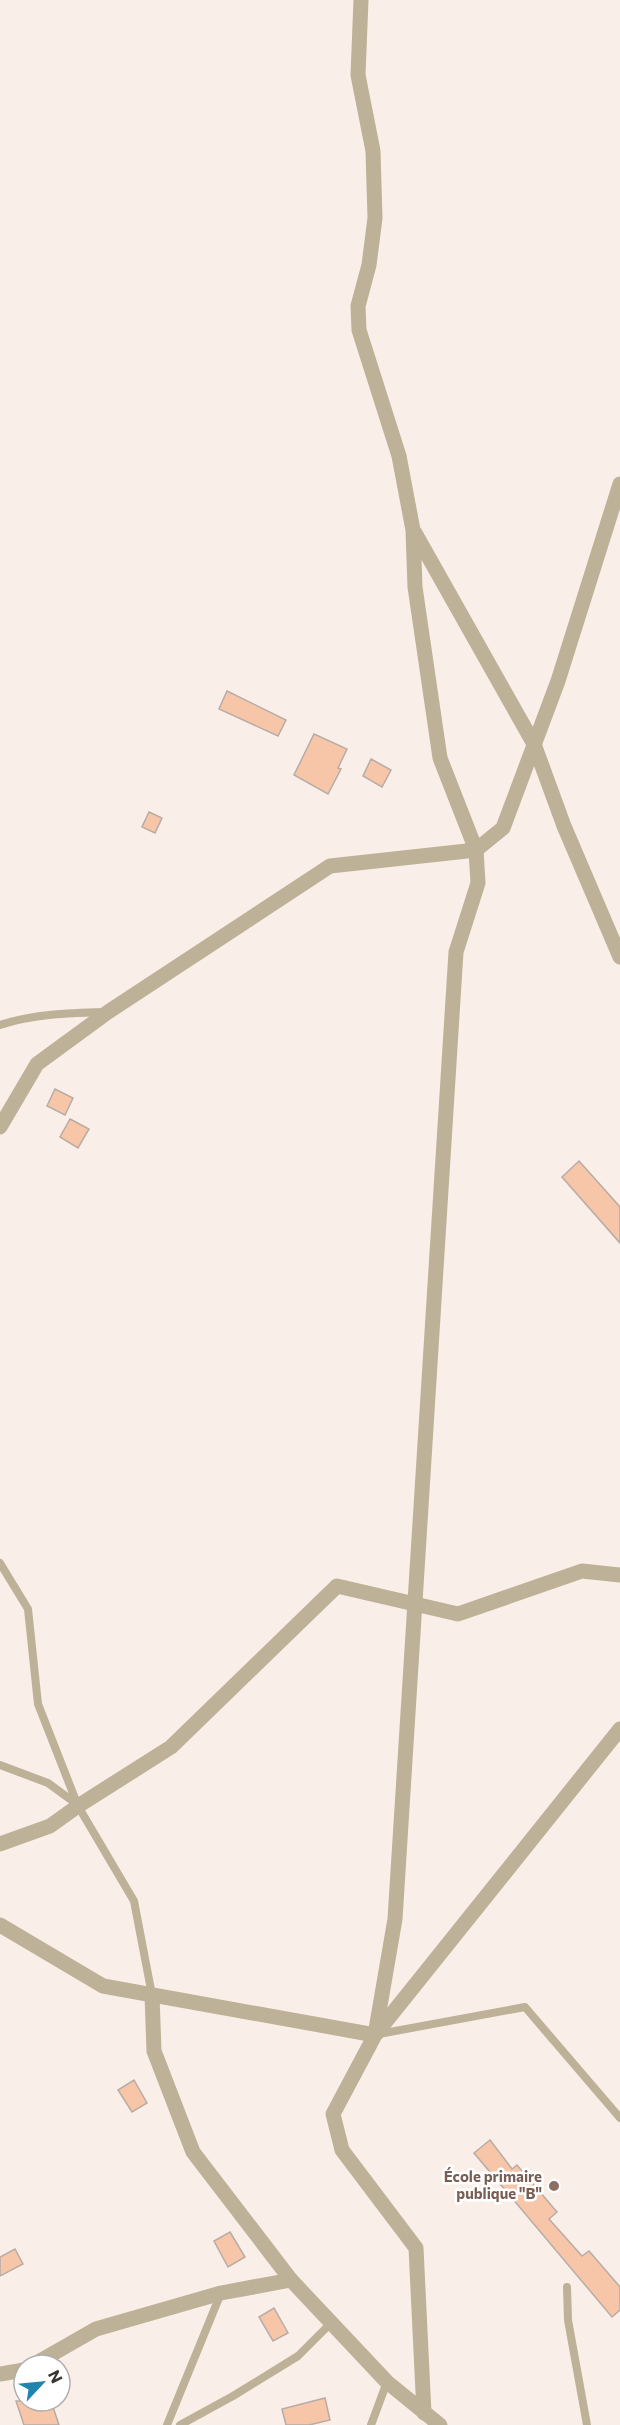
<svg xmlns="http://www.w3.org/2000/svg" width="620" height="2425" font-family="Commissioner,sans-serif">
<rect width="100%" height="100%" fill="#faeee8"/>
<!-- building -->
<g fill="#f7c6a9" stroke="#b7aca6" stroke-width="1.5">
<path d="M227 691 286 720 278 736 219 709Z"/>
<path d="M314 734 347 749 338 768 341 769 328 794 294 775Z"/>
<path d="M371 759 391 770 382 787 363 776Z"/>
<path d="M149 812 162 818 155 833 142 827Z"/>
<path d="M55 1089 73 1098 65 1115 47 1106Z"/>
<path d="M70 1119 89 1129 78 1148 60 1137Z"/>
<path d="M579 1161 620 1207V1243L562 1177Z"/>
<path d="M134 2080 147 2103 132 2112 118 2090Z"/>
<path d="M490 2140 512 2169 517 2165 557 2212 549 2219 582 2256 589 2251 620 2287V2310L612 2317 474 2153Z"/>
<path d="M230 2232 245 2257 228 2267 214 2241Z"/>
<path d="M15 2249 23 2264 0 2276V2257Z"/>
<path d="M274 2308 288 2333 273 2341 259 2317Z"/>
<path d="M325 2398 330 2420 309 2425H286L282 2409Z"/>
<path d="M16 2401H51L59 2425H24Z"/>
</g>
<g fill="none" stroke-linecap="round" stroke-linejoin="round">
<!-- lane -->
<g stroke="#bdb197" stroke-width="8">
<path d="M0 1025C33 1014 70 1013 105 1012"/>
<path d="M0 1563 28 1609 38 1704 78 1806 134 1901 152 1995"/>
<path d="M0 1765 48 1783 78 1805"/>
<path d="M379 2034 525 2007 620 2118"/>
<path d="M567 2287 568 2320 587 2425"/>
<path d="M167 2425 221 2293"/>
<path d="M180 2425 233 2396 298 2356 330 2324"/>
<path d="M371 2425 387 2382"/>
</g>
<!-- street -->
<g stroke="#bdb197" stroke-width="15">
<path d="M361 0 358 75 373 151 375 218 369 265 358 306 359 330 399 456 413 530 415 587 440 758 476 850 478 883 456 952 395 1919 375 2035 333 2114 342 2150 416 2248 424 2413"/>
<path d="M415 533 534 744 564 826 620 957"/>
<path d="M0 1127 37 1064 108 1012 330 866 476 850 503 828 558 681 620 484"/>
<path d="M0 1844 50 1826 78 1806 171 1747 337 1586 458 1614 582 1571 620 1575"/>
<path d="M0 1925 103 1986 375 2035 620 1729"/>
<path d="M152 1995 154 2051 193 2152 291 2280 387 2382 440 2425"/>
<path d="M33 2365 96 2329 221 2293 291 2280"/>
<path d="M0 2374 24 2370"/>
</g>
</g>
<!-- markers -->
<circle fill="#8d6e63" stroke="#fff" stroke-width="2" cx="554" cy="2186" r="6"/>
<g text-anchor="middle" stroke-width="5" stroke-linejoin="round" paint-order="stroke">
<!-- education labels -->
<g font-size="15" font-weight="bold" fill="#785e54" stroke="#fff" text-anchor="end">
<text x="542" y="2182">École primaire<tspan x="542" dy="17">publique "B"</tspan></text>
</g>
</g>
<!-- north arrow -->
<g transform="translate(42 2383) rotate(64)"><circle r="28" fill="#ffffff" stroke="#b0aead" stroke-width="1.5"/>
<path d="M0-4.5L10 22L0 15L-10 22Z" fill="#1f84ae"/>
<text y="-9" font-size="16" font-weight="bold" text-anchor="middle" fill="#3a3533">N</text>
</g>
</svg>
